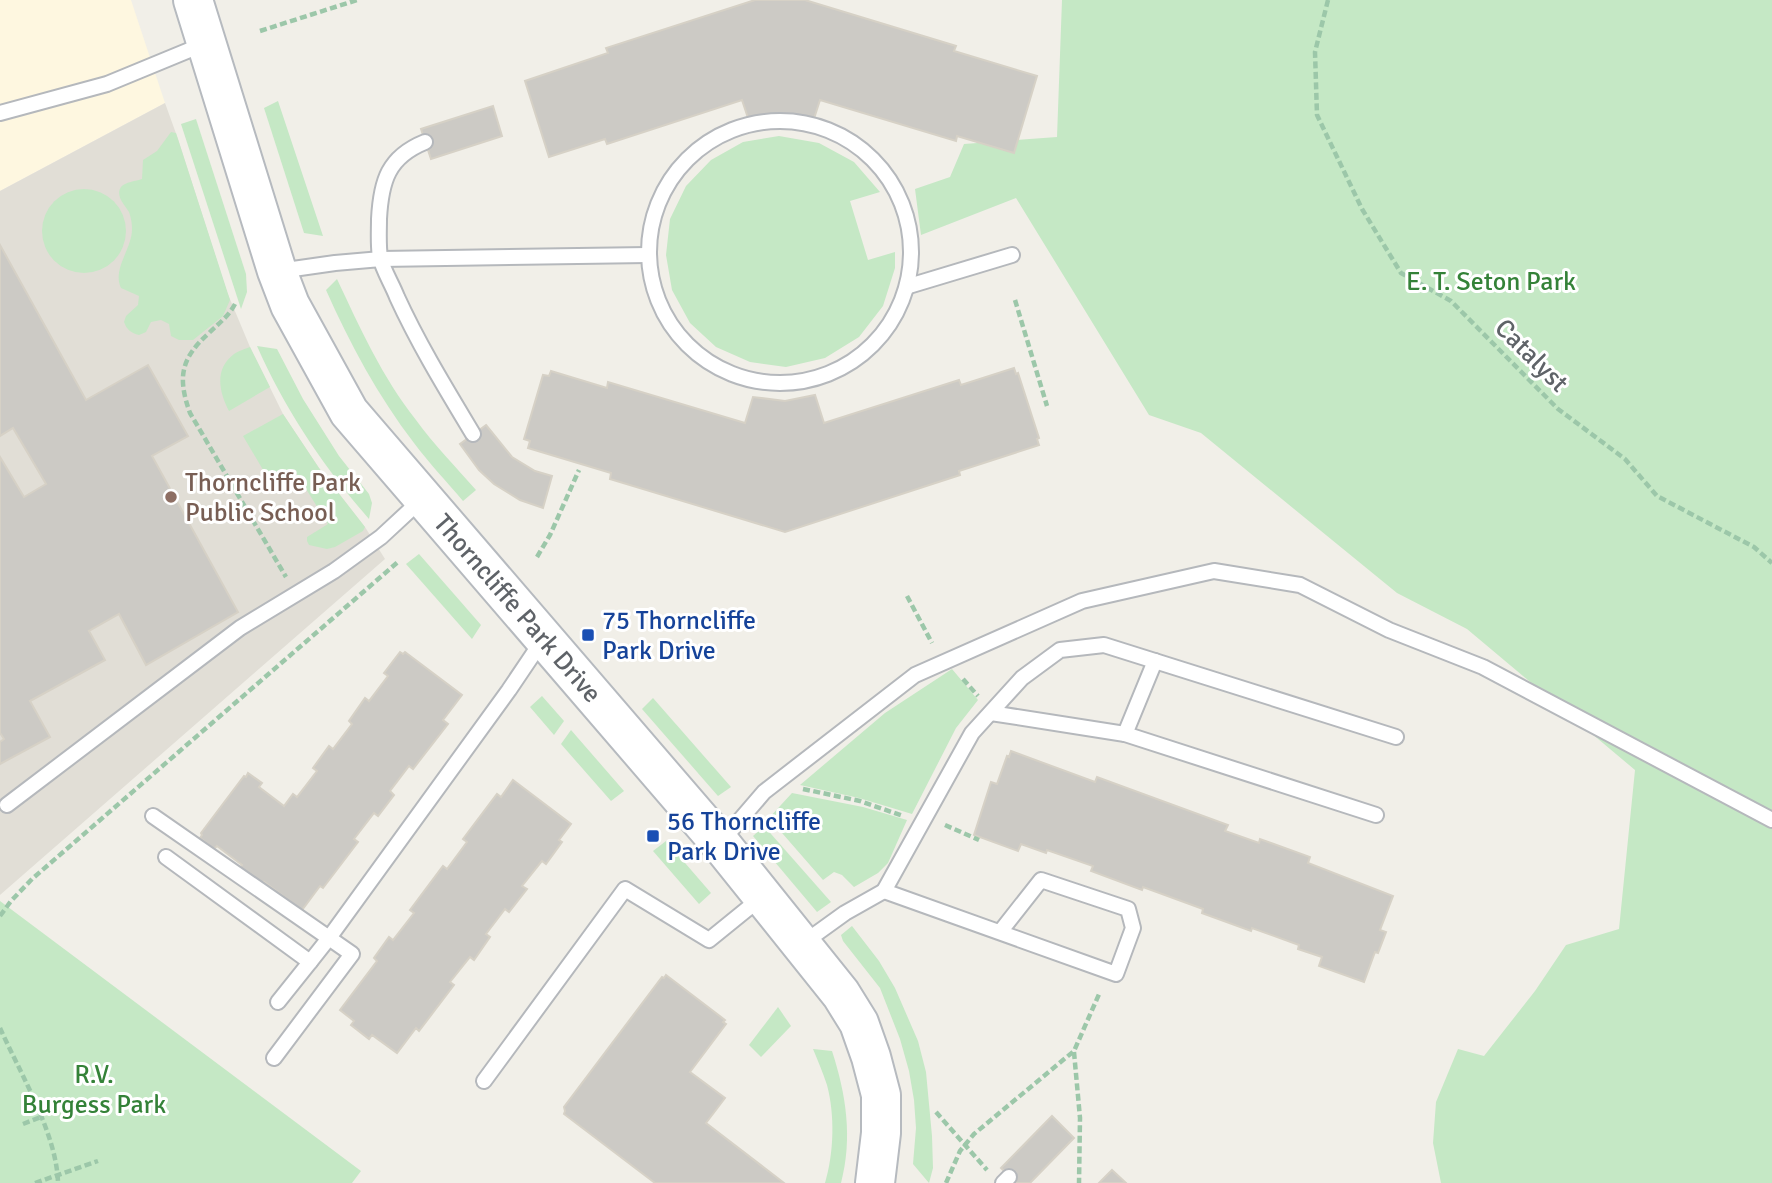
<svg xmlns="http://www.w3.org/2000/svg" width="1772" height="1183" font-family="Signika,sans-serif">
<rect width="100%" height="100%" fill="#f1efe8"/>
<!-- commercial -->
<path fill="#fef7e0" d="M0 0H131L165 103 0 191Z"/>
<!-- education -->
<path fill="#e1ded6" d="M165 103 178 139 227 292 250 347 283 414 319 468 365 527 385 559 0 895V191Z"/>
<!-- green -->
<g fill="#c5e8c5">
<path d="M1062 0H1772V1183H1441L1433 1143 1436 1102 1458 1049 1484 1056 1535 991 1566 945 1619 929 1635 770 1467 629 1397 593 1201 433 1149 415 1016 198 921 235 915 189 950 177 964 144 1057 137Z"/>
<path d="M278 101 323 236 304 233 264 108Z"/>
<path d="M196 119 246 274 247 292 241 309 181 124Z"/>
<path d="M171 132 176 133 230 300 223 316 193 340H179L171 336 169 324 161 320 151 322 146 332 139 335C131 333 127 330 124 322L126 316 138 305 139 296 121 288C112 269 132 249 132 229 132 223 131 218 129 212 125 205 115 196 121 187 125 182 136 181 142 179L143 160 157 151Z"/>
<path d="M779 136 819 143 854 162 880 192 850 201 868 260 895 252V268L883 306 859 337 825 358 786 367 750 362 716 347 690 323 672 290 666 255 670 219 686 186 711 160 743 142Z"/>
<circle cx="84" cy="231" r="42"/>
<path d="M337 279C360 328 382 377 416 420 434 445 456 467 476 490L463 501C447 482 429 463 414 443 378 396 350 344 326 290Z"/>
<path d="M257 346 277 349 303 399 339 456 369 494 372 503 369 519C324 467 285 410 257 346Z"/>
<path d="M250 347 270 387 229 411C219 392 214 369 234 354 238 351 245 349 250 347Z"/>
<path d="M283 414 319 468 365 527 363 531 335 547 327 549 309 545 307 541V537L328 524 294 470 273 482 269 480 243 436Z"/>
<path d="M419 554 481 625 472 639 406 564Z"/>
<path d="M952 669 978 700 956 728 912 814 859 798 800 785 885 713Z"/>
<path d="M542 696 564 721 554 735 530 707Z"/>
<path d="M653 698 731 787 718 796 642 709Z"/>
<path d="M571 730 624 791 611 801 561 744Z"/>
<path d="M792 793 863 807 907 820 888 863 878 873 854 887 842 875 834 872 823 880 769 818Z"/>
<path d="M764 826 831 902 817 912 753 836Z"/>
<path d="M666 841 711 893 699 904 653 851Z"/>
<path d="M0 901 361 1171 352 1183H0Z"/>
<path d="M852 926 879 961 895 988 918 1041 926 1072 932 1136 933 1168 929 1183 913 1164 916 1128 914 1100 909 1071 900 1039 880 988 843 941 841 935Z"/>
<path d="M778 1007 791 1026 761 1057 749 1045Z"/>
<path d="M813 1049 832 1051C846 1094 853 1138 841 1183H825C834 1153 835 1115 827 1085 823 1073 818 1061 813 1049Z"/>
</g>
<!-- building -->
<g fill="#cccac5" stroke="#d6d1c6" stroke-width="2">
<path d="M755 0H805L956 46 954 51 1037 76 1014 153 957 136 956 141 820 100 811 128 782 125 751 127 742 100 607 144 605 139 549 157 525 81 608 53 606 48Z"/>
<path d="M493 106 502 136 431 159 421 129Z"/>
<path d="M0 245 86 400 148 365 188 436 152 456 238 612 146 665 119 614 89 631 105 660 30 701 50 737 0 764V742L4 739 0 733V457L24 497 46 484 13 428 0 436Z"/>
<path d="M1014 368 1016 374 1018 373 1039 438 1037 439 1039 445 959 471 960 475 785 532 610 479 611 473 528 448 530 441 524 439 543 375 549 376 551 371 607 388 608 382 745 423 753 397 785 401 815 395 824 423 959 380 961 385Z"/>
<path d="M486 425 512 457 535 471 552 476 543 508 520 500 494 484 479 470 460 444Z"/>
<path d="M400 652 403 654 405 652 462 695 443 720 448 724 413 769 409 766 390 791 394 795 378 816 374 813 354 839 358 842 323 888 320 886 302 910 264 882 261 886 239 869 242 865 217 846 214 849 200 838 202 835 201 833 244 776 246 777 248 773 262 783 259 787 284 806 293 794 297 797 317 771 313 768 329 746 333 749 352 724 349 721 365 698 369 701 388 676 384 673Z"/>
<path d="M1011 751 1095 782 1097 777 1228 825 1225 831 1259 843 1260 839 1310 857 1308 863 1393 896 1380 930 1386 932 1378 953 1375 952 1364 982 1319 966 1322 957 1298 949 1299 945 1252 928 1251 931 1202 913 1203 909 1143 887 1142 890 1091 871 1093 866 1047 850 1046 853 1021 844 1018 851 974 835 991 782 997 784 1007 756 1009 757Z"/>
<path d="M513 780 571 824 559 840 562 842 546 864 542 861 522 886 527 889 509 912 505 909 486 934 490 937 474 960 470 957 450 982 454 985 419 1031 416 1028 397 1053 372 1035 369 1039 351 1025 354 1021 340 1010 377 961 374 958 389 937 393 940 414 913 410 910 443 866 447 869 467 842 463 839 497 794 501 797Z"/>
<path d="M666 975 725 1020 723 1022 726 1024 690 1072 725 1098 706 1123 784 1183H655L564 1114 565 1111 564 1107 662 977 664 978Z"/>
<path d="M1052 1116 1074 1138 1030 1183H1016L1001 1168Z"/>
<path d="M1112 1170 1126 1183H1099Z"/>
</g>
<g fill="none" stroke-linecap="round" stroke-linejoin="round">
<defs>
<g id="lane">
<path d="M0 113 107 84 204 44"/>
<circle cx="780" cy="252" r="131"/>
<path d="M425 142C388 157 381 181 379 219 379 231 378 245 380 257 383 270 392 284 397 297 419 345 446 389 473 434"/>
<path d="M279 271 335 263 381 259 648 255"/>
<path d="M909 286 1012 255"/>
<path d="M991 713 1125 734 1376 815"/>
<path d="M1125 734 1155 661"/>
<path d="M7 805 240 628 334 571 381 537 422 499"/>
<path d="M153 816 329 938 509 690 542 641"/>
<path d="M721 842 764 792 915 675 1082 601 1214 571 1300 585 1389 630 1483 667 1772 820"/>
<path d="M166 857 310 962 329 938 352 954 274 1058"/>
<path d="M884 891 1116 974 1133 928 1128 909 1041 880 1000 932"/>
<path d="M802 944 845 913 884 891 972 733 1022 678 1060 650 1104 645 1396 737"/>
<path d="M278 1002 310 962"/>
<path d="M484 1081 625 889 709 940 762 897"/>
<path d="M1003 1183 1009 1177"/>
</g>
<path id="secondary" d="M193 0 277 271 290 305 349 412 720 843 841 994 859 1023 871 1057 881 1095V1133L875 1183"/>
</defs>
<!-- lane casing -->
<use href="#lane" stroke="#b5b8bc" stroke-width="18"/>
<!-- secondary casing -->
<use href="#secondary" stroke="#b6babf" stroke-width="42"/>
<!-- path -->
<g stroke="#9cc7a9" stroke-width="4.5" stroke-dasharray="7 3.5" stroke-linecap="butt">
<path d="M1328 0 1315 52 1317 115 1362 209 1401 273 1451 301 1558 409 1625 459 1657 496 1754 547 1772 563"/>
<path d="M260 31 357 0"/>
<path d="M1015 300 1047 406"/>
<path d="M235 304C228 317 220 322 209 333 181 358 177 377 190 413L286 577"/>
<path d="M537 557 550 535 579 470"/>
<path d="M907 596 932 643"/>
<path d="M963 679 978 696"/>
<path d="M803 789 860 801 903 816"/>
<path d="M945 825 979 840"/>
<path d="M0 916 11 901 32 879 399 561"/>
<path d="M0 1028C20 1073 57 1134 58 1183"/>
<path d="M1074 1052 1080 1118 1079 1183"/>
<path d="M936 1112 987 1170"/>
<path d="M23 1124 41 1117"/>
<path d="M35 1183 98 1161"/>
<path d="M946 1183 960 1151 974 1134 1074 1051 1100 992"/>
</g>
<!-- lane -->
<use href="#lane" stroke="#fff" stroke-width="14"/>
<!-- secondary -->
<use href="#secondary" stroke="#fff" stroke-width="38"/>
</g>
<!-- markers -->
<circle fill="#8d6e63" stroke="#fff" stroke-width="2.5" cx="171" cy="497" r="7"/>
<g fill="#1a4fb4" stroke="#fff" stroke-width="2.5">
<rect x="581" y="628" width="14" height="14" rx="3.5"/>
<rect x="646" y="829" width="14" height="14" rx="3.5"/>
</g>
<g text-anchor="middle" stroke-width="6" stroke-linejoin="round" paint-order="stroke">
<!-- park labels -->
<g font-size="26" fill="#348238" stroke="#fff">
<text x="1491" y="290">E. T. Seton Park</text>
<text x="94" y="1083">R.V.<tspan x="94" dy="30">Burgess Park</tspan></text>
</g>
<!-- street labels -->
<g font-size="26" fill="#5f6368" stroke="#fff">
<text transform="translate(1532 355) rotate(45)" y="9">Catalyst</text>
<text transform="translate(518 608) rotate(49)" y="9">Thorncliffe Park Drive</text>
</g>
<!-- education labels -->
<g font-size="26" fill="#785e54" stroke="#fff" text-anchor="start">
<text x="185" y="491">Thorncliffe Park<tspan x="185" dy="30">Public School</tspan></text>
</g>
<!-- transit labels -->
<g font-size="26" fill="#164399" stroke="#fff" text-anchor="start">
<text x="602" y="629">75 Thorncliffe<tspan x="602" dy="30">Park Drive</tspan></text>
<text x="667" y="830">56 Thorncliffe<tspan x="667" dy="30">Park Drive</tspan></text>
</g>
</g>
</svg>
